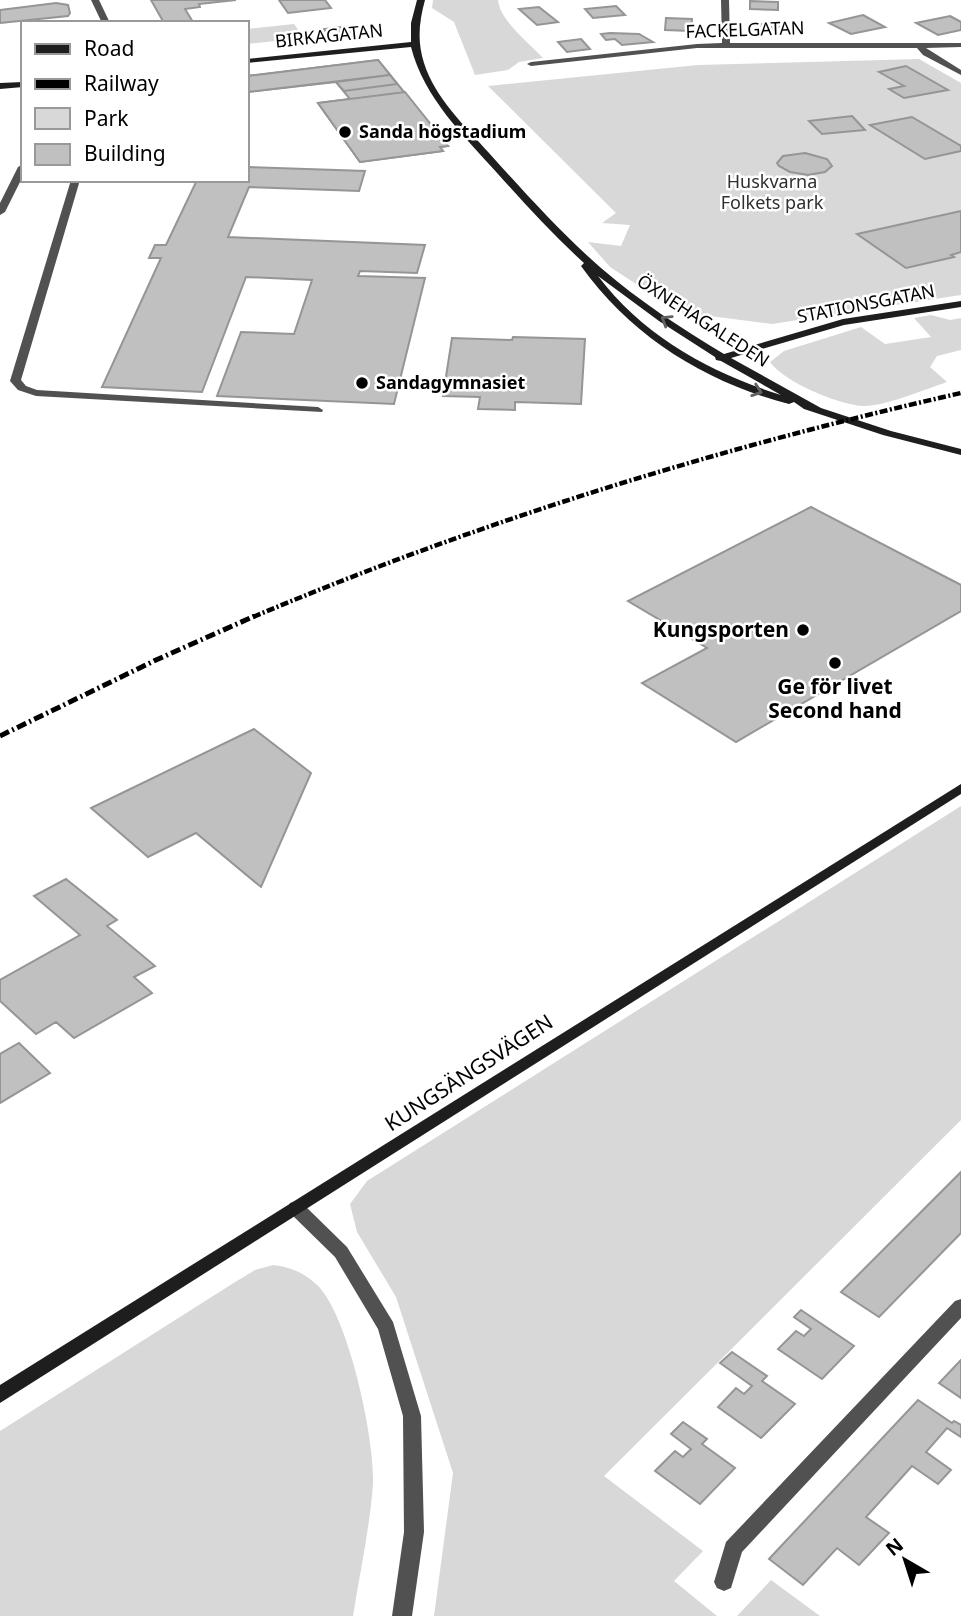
<svg xmlns="http://www.w3.org/2000/svg" width="961" height="1616" font-family="'Noto Sans',sans-serif">
<rect width="100%" height="100%" fill="#fff"/>
<!-- green -->
<g fill="#d8d8d8">
<path d="M433 0H498C500 21 529 43 543 58L519 62 508 70 475 75 454 22 432 8Z"/>
<path d="M294 24 304 38 247 44V29Z"/>
<path d="M919 59 961 83V295L772 324 679 312 610 267 588 242 621 246 630 225 602 223 616 213 488 86 698 65Z"/>
<path d="M931 315 950 320 961 318V350L937 356 930 367 947 382C926 389 884 407 862 406 837 404 784 382 770 362L784 351 861 327 885 344 931 337 914 318Z"/>
<path d="M961 806V1120L604 1476 703 1551 674 1581 717 1616H434L453 1473 396 1297 357 1232 350 1204 367 1181Z"/>
<path d="M273 1265C290 1267 303 1272 316 1284 348 1312 375 1440 373 1483 370 1527 360 1572 353 1616H0V1431L232 1284 255 1270Z"/>
<path d="M771 1580 820 1616H737Z"/>
</g>
<!-- building -->
<g fill="#c0c0c0" stroke="#959595" stroke-width="2">
<path d="M151 0H236L199 4 200 7 185 9 193 22 188 23H164Z"/>
<path d="M279 0H325L331 8 288 13Z"/>
<path d="M750 1 778 2V10L750 9Z"/>
<path d="M56 3 68 5 70 13 68 16 0 23V10Z"/>
<path d="M616 6 625 15 593 18 585 9Z"/>
<path d="M539 7 558 22 537 25 519 9Z"/>
<path d="M863 15 885 27 851 34 829 23Z"/>
<path d="M950 16 961 22V30L938 35 916 23Z"/>
<path d="M666 18 692 19 691 31 665 30Z"/>
<path d="M751 24H781V27H772L773 31H752Z"/>
<path d="M349 26 354 33 328 36 324 29Z"/>
<path d="M610 33 639 34 653 42 622 45 615 39 606 40 601 34Z"/>
<path d="M581 39 590 49 567 52 558 42Z"/>
<path d="M378 60 448 146 440 147 443 151 360 162 318 103 350 99 336 82 247 92V76Z"/>
<path d="M378 60 390 75 247 92V76Z"/>
<path d="M906 66 948 90 904 98 889 89 904 86 879 72Z"/>
<path d="M390 75 397 84 344 91 336 82Z"/>
<path d="M405 92 448 146 440 147 443 151 360 162 318 103Z"/>
<path d="M852 116 865 130 822 134 809 121Z"/>
<path d="M912 117 961 146V151L925 159 870 125Z"/>
<path d="M805 153 827 159 832 166 825 172 808 175 790 172 779 166 777 163 783 156Z"/>
<path d="M247 167 365 171 359 191 249 187 228 237 425 245 417 273 360 271 358 276 425 278 394 404 217 396 241 332 294 334 312 280 246 277 202 392 102 387 161 258H149L155 245H166L197 180H247Z"/>
<path d="M961 211V252L951 255 954 257 906 268 857 234Z"/>
<path d="M513 337 585 339 581 404 515 402V410L478 409 480 397 443 396 452 338 512 340Z"/>
<path d="M811 507 961 585V611L736 742 642 683 707 648 628 601Z"/>
<path d="M254 729 311 773 261 887 196 833 148 857 91 808Z"/>
<path d="M66 879 117 920 107 926 155 966 134 977 152 993 74 1038 56 1022 36 1034 0 1001V980L80 935 34 896Z"/>
<path d="M19 1043 50 1073 0 1103V1054Z"/>
<path d="M961 1172V1233L879 1317 841 1292Z"/>
<path d="M801 1310 854 1346 822 1379 778 1349 796 1331 804 1336 811 1329 794 1317Z"/>
<path d="M732 1352 767 1376 762 1381 795 1404 761 1438 718 1407 736 1388 744 1394 752 1386 720 1363Z"/>
<path d="M961 1360V1398L939 1383Z"/>
<path d="M918 1400 952 1423 954 1421 961 1425V1437L947 1428 926 1452 951 1470 938 1484 912 1466 866 1517 889 1533 859 1565 837 1548 803 1585 769 1559Z"/>
<path d="M683 1422 707 1439 702 1444 735 1468 700 1504 655 1471 675 1451 683 1457 691 1449 671 1434Z"/>
</g>
<g fill="none" stroke-linecap="round" stroke-linejoin="round">
<!-- street -->
<g fill="#515151" fill-rule="evenodd">
<path d="M91 0H99L110 23H102Z"/>
<path d="M721 0H729L730 43H961V47L926 48 961 70V75L923 55 917 48H697L531 66 527 64 531 62 697 44 722 43Z"/>
<path d="M23 164V176L5 212 0 215V203L18 167Z"/>
<path d="M71 180H80L21 380 26 386 37 390 318 407 323 410 322 412 36 396 18 390 10 381Z"/>
<path d="M296 1201 302 1203 347 1247 393 1322 421 1416 424 1532 412 1616H392L404 1532 403 1416 378 1329 335 1257 290 1213 287 1208 290 1203Z"/>
<path d="M961 1299V1318L742 1552 731 1588 724 1591 717 1588 714 1582 726 1542 955 1301Z"/>
</g>
<!-- secondary -->
<g fill="#1e1e1e" fill-rule="evenodd">
<path d="M417 0H425C419 22 417 41 424 63 435 98 465 126 489 153 525 193 561 233 601 268 639 301 681 328 724 354L843 319 961 301V307L844 325 731 358 821 408 891 431 961 449V455L883 435 804 409 794 402 789 404C705 382 632 337 581 266L584 263C554 236 526 205 498 174 464 136 424 98 411 47L247 63V59L411 42V23ZM598 276 659 321 715 357 716 360 721 361 781 395C711 373 643 336 598 276Z"/>
<path d="M23 82V87L0 89V83Z"/>
<path d="M961 784V794L0 1403V1385Z"/>
</g>
<!-- rail-far1 -->
<path stroke="#000" stroke-width="4.5" stroke-dasharray="8 2.5 2 2.5" stroke-linecap="butt" d="M253 617C483 520 718 448 961 393"/>
<!-- rail -->
<path stroke="#000" stroke-width="5" stroke-dasharray="10 3.5 2 3.5" stroke-linecap="butt" d="M0 736 156 660 257 615"/>
</g>
<!-- one-way arrows -->
<defs><path id="oneway-chevron" d="M-2-3.5L2.5 0L-2 3.5" fill="none" stroke-width="1.6" stroke-linecap="round" stroke-linejoin="round" transform="scale(1.75)"/></defs>
<g stroke="#626262">
<use href="#oneway-chevron" transform="translate(666 320) rotate(-148)"/>
<use href="#oneway-chevron" transform="translate(757 391) rotate(19)"/>
</g>
<!-- markers -->
<g fill="#000" stroke="#fff" stroke-width="2.5">
<circle cx="345" cy="132" r="7"/>
<circle cx="362" cy="383" r="7"/>
<circle cx="803" cy="630" r="7"/>
<circle cx="835" cy="663" r="7"/>
</g>
<g text-anchor="middle" stroke-width="5" stroke-linejoin="round" paint-order="stroke">
<!-- far-street labels -->
<g font-size="18" fill="#000" stroke="#fff">
<text transform="translate(745 30) rotate(-2)" y="6">FACKELGATAN</text>
<text transform="translate(329 36) rotate(-6)" y="6">BIRKAGATAN</text>
<text transform="translate(866 304) rotate(-11)" y="6">STATIONSGATAN</text>
<text transform="translate(703 321) rotate(33)" y="6">ÖXNEHAGALEDEN</text>
</g>
<!-- far-poi labels -->
<g font-size="18" font-weight="bold" fill="#000" stroke="#fff" text-anchor="start">
<text x="359" y="138">Sanda högstadium</text>
<text x="376" y="389">Sandagymnasiet</text>
</g>
<!-- far-park labels -->
<g font-size="18" fill="#2f2f2f" stroke="#fff">
<text x="772" y="188">Huskvarna<tspan x="772" dy="21">Folkets park</tspan></text>
</g>
<!-- poi labels -->
<g font-size="21" font-weight="bold" fill="#000" stroke="#fff" text-anchor="end">
<text x="789" y="637">Kungsporten</text>
<text x="835" y="694" text-anchor="middle">Ge för livet<tspan x="835" dy="24">Second hand</tspan></text>
</g>
<!-- street labels -->
<g font-size="21" fill="#000" stroke="#fff">
<text transform="translate(469 1073) rotate(-33)" y="7">KUNGSÄNGSVÄGEN</text>
</g>
</g>
<!-- legend -->
<rect x="21" y="21" width="228" height="161" fill="#ffffff" stroke="#999999" stroke-width="2"/>
<rect x="35" y="44" width="35" height="10" fill="#1e1e1e" stroke="#999999" stroke-width="2"/>
<text x="84" y="56" font-size="21" fill="#000000">Road</text>
<rect x="35" y="79" width="35" height="10" fill="#000000" stroke="#999999" stroke-width="2"/>
<text x="84" y="91" font-size="21" fill="#000000">Railway</text>
<rect x="35" y="108" width="35" height="21" fill="#d8d8d8" stroke="#999999" stroke-width="2"/>
<text x="84" y="126" font-size="21" fill="#000000">Park</text>
<rect x="35" y="144" width="35" height="21" fill="#c0c0c0" stroke="#999999" stroke-width="2"/>
<text x="84" y="161" font-size="21" fill="#000000">Building</text>
<!-- north arrow -->
<g transform="translate(905 1560) rotate(321)" stroke="#ffffff" stroke-width="5" paint-order="stroke">
<path d="M0-5L12 26L0 18L-12 26Z" fill="#000000"/>
<text y="-10" font-size="19" font-weight="bold" text-anchor="middle" fill="#000000">N</text>
</g>
</svg>
